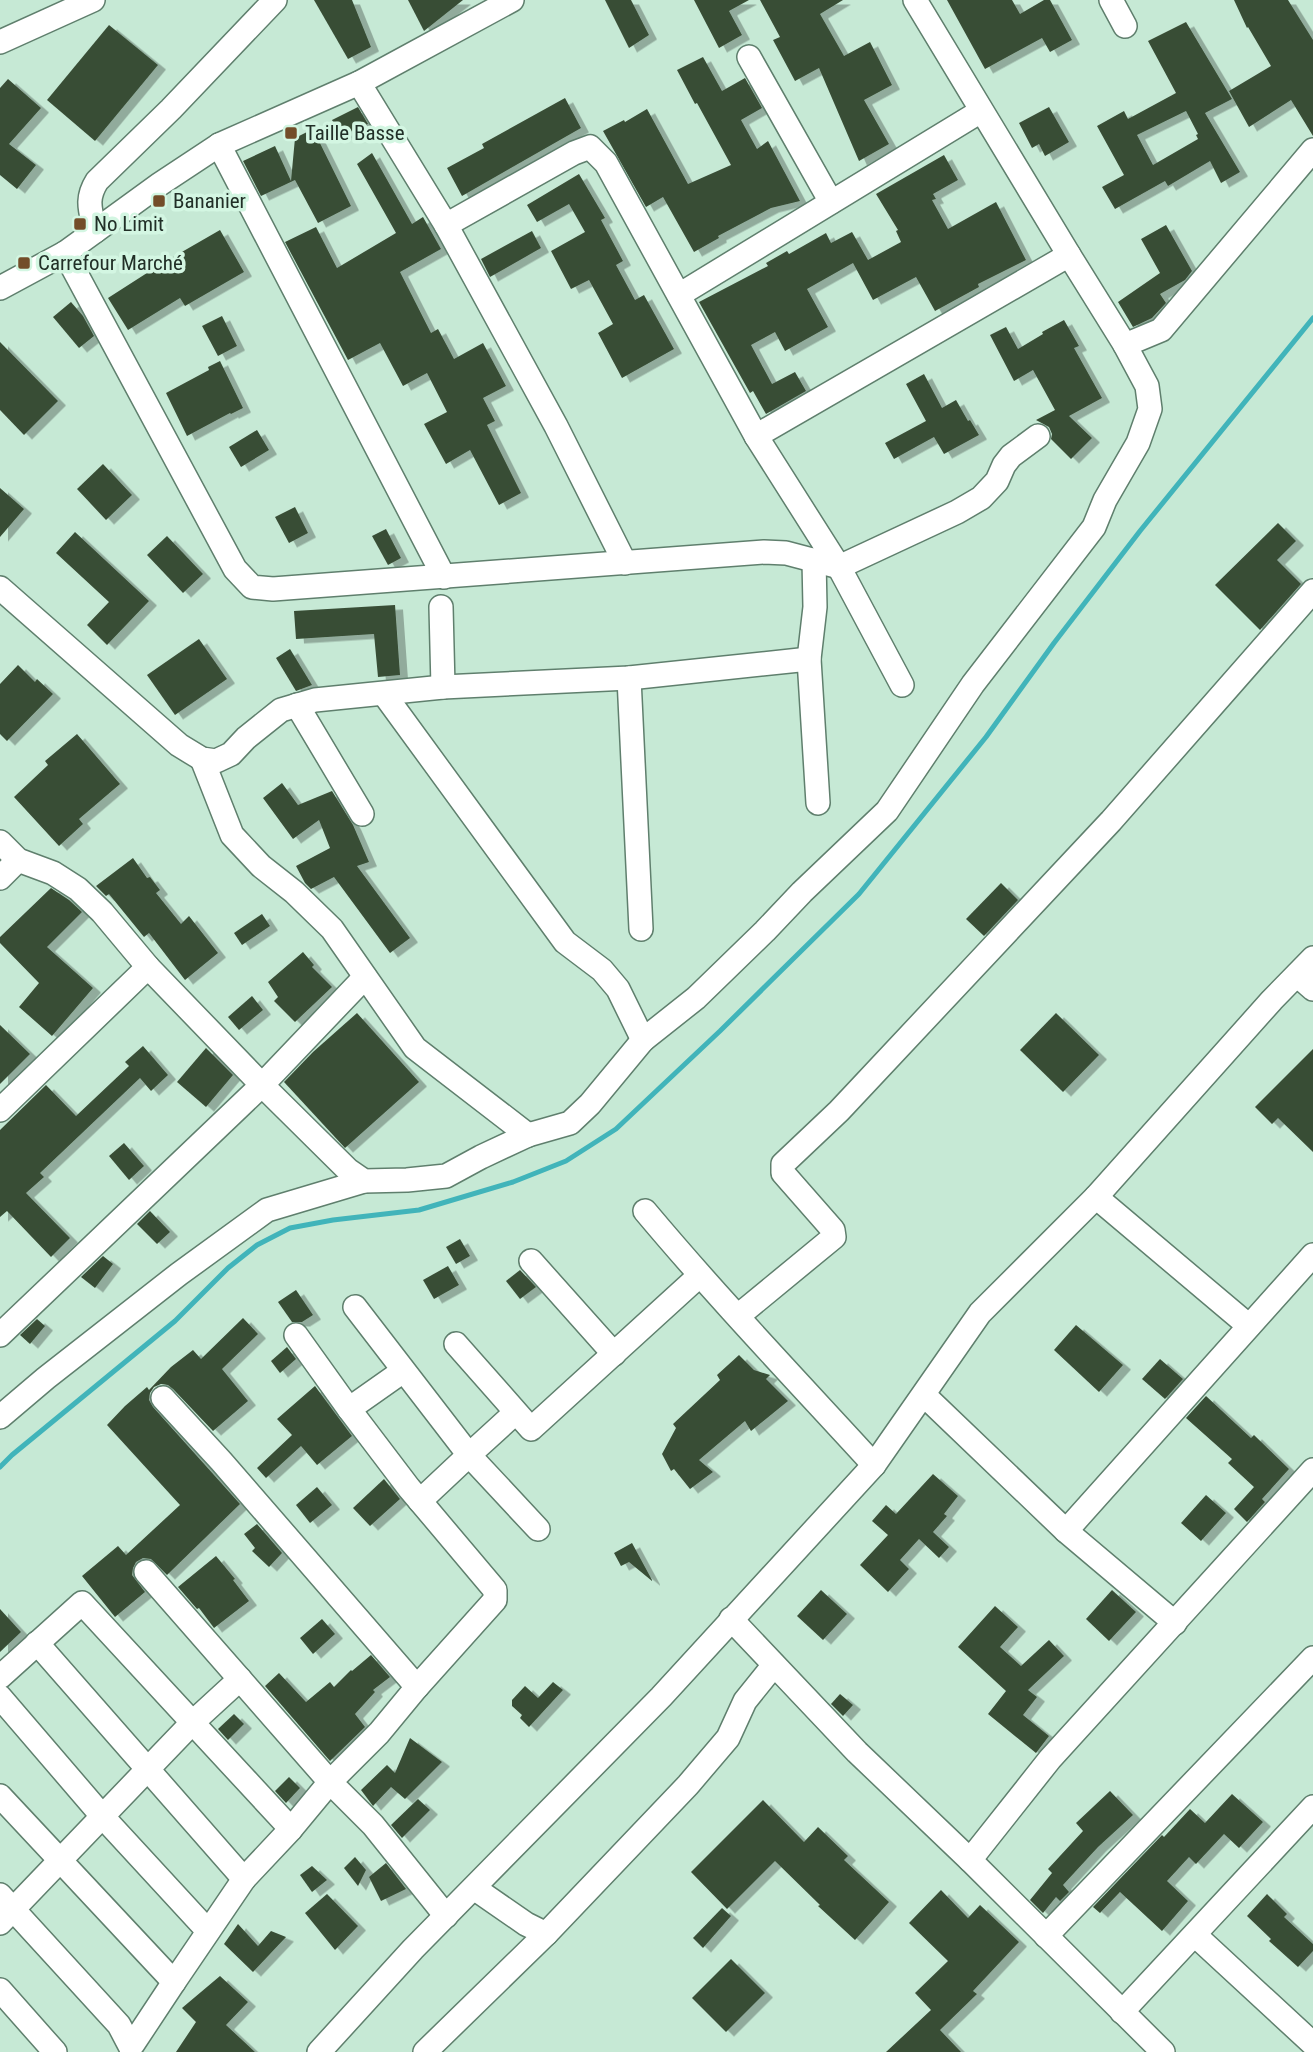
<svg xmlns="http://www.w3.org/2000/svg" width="1313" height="2052" font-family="'Roboto Condensed',sans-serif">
<defs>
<filter id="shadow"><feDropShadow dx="8" dy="4.5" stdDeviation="0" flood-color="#0004"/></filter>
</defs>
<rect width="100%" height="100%" fill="#c6e9d5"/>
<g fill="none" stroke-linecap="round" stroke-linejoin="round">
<!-- stream -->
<path stroke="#41b4ba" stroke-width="5" d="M0 1467 12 1455 175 1321 228 1268 257 1245 290 1228 333 1220 419 1210 513 1182 566 1161 616 1129 720 1031 859 894 986 737 1054 643 1140 531 1313 318"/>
</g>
<!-- building -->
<g fill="#394d36" fill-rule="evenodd" filter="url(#shadow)">
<path d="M314 0H352L371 47 348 59Z"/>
<path d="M408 0H463L424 31Z"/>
<path d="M605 0H631L649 35 629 48Z"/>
<path d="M694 0H749L729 11 742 35 719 48Z"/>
<path d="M760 0H843L820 14 844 56 870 42 892 85 864 100 889 144 859 161 819 68 795 81 773 40 780 37Z"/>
<path d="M947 0H1012L1020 14 1044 0H1050L1072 40 1050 52 1042 38 985 69Z"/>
<path d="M1234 0H1288L1313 40V136L1291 100 1249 127 1229 91 1271 66 1248 27 1247 28Z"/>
<path d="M1186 22 1232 99 1205 113 1240 172 1221 183 1210 161 1168 186 1165 181 1115 209 1102 187 1124 175 1097 126 1124 111 1128 119 1176 93 1148 41ZM1186 111 1198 134 1196 135 1198 139 1153 165 1137 135Z"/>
<path d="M109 25 158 65 95 141 47 100Z"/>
<path d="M703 57 722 91 745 78 762 108 741 120 757 149 768 141 800 201 771 208 718 236 719 238 694 252 663 197 646 207 603 131 624 120 625 122 647 109 688 184 731 165 697 103 695 104 677 70Z"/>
<path d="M8 79 41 108 9 144 36 165 17 189 0 175V88Z"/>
<path d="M565 98 581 128 462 196 447 168 484 148 482 144Z"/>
<path d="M358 107 368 124 341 136 332 120Z"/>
<path d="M1049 107 1069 142 1045 156 1039 144 1032 148 1019 123Z"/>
<path d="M313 129 351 206 318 223 295 180 261 196 243 161 275 146 291 181 295 138Z"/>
<path d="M372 153 412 224 423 217 441 249 400 272 431 333 438 329 454 359 483 343 506 386 483 398 495 421 487 425 521 493 499 505 470 450 446 464 424 424 447 412 427 373 403 386 380 343 348 360 285 242 316 227 337 268 396 233 357 164Z"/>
<path d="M944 155 958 180 933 194 936 199 932 200 948 229 996 202 1026 260 978 284 979 287 935 311 916 277 873 300 853 263 807 289 828 327 785 351 775 332 751 345 772 384 795 372 806 391 766 414 753 391 750 393 699 302 768 266 766 263 787 251 789 254 826 233 831 243 852 232 868 260 901 242 896 231 898 230 876 194Z"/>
<path d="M579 174 605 218 601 220 623 261 616 265 635 300 644 295 674 349 622 378 598 333 613 324 589 280 571 289 551 251 585 232 569 204 537 222 527 205Z"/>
<path d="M1166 225 1192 271 1185 280 1160 294 1166 303 1152 318 1133 327 1118 302 1160 273 1141 239Z"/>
<path d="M220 230 244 272 185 306 180 298 128 330 108 298 161 264Z"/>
<path d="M532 231 541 248 490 277 481 259Z"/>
<path d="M71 302 83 316 94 336 79 348 53 317Z"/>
<path d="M222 316 237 346 218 356 202 326Z"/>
<path d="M1064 320 1079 346 1074 348 1102 398 1069 416 1092 438 1071 459 1051 439 1052 434 1049 427 1036 420 1055 410 1033 370 1014 381 990 335 1006 327 1018 349 1043 334 1042 332Z"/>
<path d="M0 342 58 401 24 435 0 410Z"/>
<path d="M220 361 243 408 231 414 230 413 187 436 166 393 209 370 208 367Z"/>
<path d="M924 374 942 408 956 400 968 421 970 420 979 435 944 454 934 437 894 459 885 443 926 421 906 384Z"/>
<path d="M257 430 269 450 241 467 229 447Z"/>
<path d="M103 464 132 495 106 520 77 489Z"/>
<path d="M0 488 24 509 0 537Z"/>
<path d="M295 507 308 533 289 543 275 517Z"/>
<path d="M1278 523 1296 541 1277 560 1301 584 1260 630 1215 585Z"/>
<path d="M386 529 401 558 388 565 372 536Z"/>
<path d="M75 532 149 601 107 645 87 625 109 602 56 553Z"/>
<path d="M167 536 203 574 183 593 147 555Z"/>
<path d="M395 605 400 675 378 677 374 634 296 639 294 611Z"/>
<path d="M199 639 227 679 175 715 147 675Z"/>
<path d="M290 649 312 685 296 691 276 658Z"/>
<path d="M18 665 35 682 37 679 53 694 7 741 0 734V684Z"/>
<path d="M77 734 120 784 79 819 83 824 59 846 14 797 48 765 45 761Z"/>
<path d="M282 783 298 805 332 791 353 825 369 862 357 866 410 938 390 953 334 877 311 889 305 883 296 866 330 848 319 820 293 839 263 798Z"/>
<path d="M133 858 147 878 150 877 160 890 156 893 181 924 189 916 218 953 185 980 149 933 144 937 109 894 106 896 96 886Z"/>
<path d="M1001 883 1018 900 984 936 966 919Z"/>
<path d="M51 888 69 900 82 912 47 947 93 988 52 1036 19 1007 39 983 0 943V937Z"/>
<path d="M262 914 270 926 242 945 234 933Z"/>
<path d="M303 952 314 965 312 967 332 987 295 1022 274 1001 278 997 268 982Z"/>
<path d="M252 996 263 1010 239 1030 228 1017Z"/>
<path d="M357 1013 419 1082 345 1148 284 1082 313 1052Z"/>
<path d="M1056 1013 1099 1055 1063 1092 1020 1050Z"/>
<path d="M0 1025 30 1054 0 1084Z"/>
<path d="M143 1046 168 1075 151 1091 140 1078 40 1173 44 1177 26 1193 70 1238 51 1257 7 1211 0 1217V1130L46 1085 76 1116 129 1066 125 1062Z"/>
<path d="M206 1048 233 1075 206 1107 177 1082Z"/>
<path d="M1313 1049V1152L1278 1118 1272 1124 1255 1107Z"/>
<path d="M124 1143 144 1166 129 1180 109 1156Z"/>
<path d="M150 1211 170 1232 157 1244 137 1224Z"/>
<path d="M460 1239 470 1256 456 1264 446 1247Z"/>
<path d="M103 1256 113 1264 95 1288 81 1277Z"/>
<path d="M448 1266 459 1285 434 1299 423 1280Z"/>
<path d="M520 1270 536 1287 520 1299 506 1281Z"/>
<path d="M296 1290 313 1315 302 1322H292L278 1302Z"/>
<path d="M243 1318 258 1334 222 1369 248 1401 213 1431 173 1389 168 1385 161 1384 154 1387 150 1393 149 1400 153 1407 240 1504 167 1575 151 1559 143 1558 136 1562 133 1568 132 1575 145 1592 115 1617 82 1576 118 1546 126 1555 180 1505 107 1425 125 1406 147 1387 149 1390 171 1367 193 1350 201 1359Z"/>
<path d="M37 1319 45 1326 30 1344 20 1335Z"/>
<path d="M1076 1325 1123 1365 1099 1392 1054 1350Z"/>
<path d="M287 1347 296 1359 280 1373 271 1361Z"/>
<path d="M739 1355 754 1370 770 1375 766 1379 788 1401 751 1431 745 1421 699 1460 713 1472 690 1489 674 1469 671 1471 662 1454 676 1428 673 1424 720 1380 717 1375Z"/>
<path d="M1160 1359 1183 1379 1165 1399 1142 1379Z"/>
<path d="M315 1386 352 1436 317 1465 301 1446 266 1478 257 1468 292 1435 277 1419Z"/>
<path d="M1206 1396 1251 1438 1254 1435 1289 1469 1262 1499 1265 1502 1247 1522 1234 1509 1254 1487 1228 1463 1232 1459 1186 1418Z"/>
<path d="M933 1474 958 1496 944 1514 947 1516 933 1532 949 1547 939 1558 919 1539 900 1560 909 1569 888 1592 860 1565 888 1535 872 1521 886 1505 896 1514Z"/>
<path d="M384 1479 400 1499 370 1526 353 1508Z"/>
<path d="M317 1487 332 1505 310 1523 296 1505Z"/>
<path d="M1206 1495 1226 1513 1201 1541 1181 1523Z"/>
<path d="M257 1524 282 1553 269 1567 252 1551 255 1548 244 1534Z"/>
<path d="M632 1543 652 1580V1581L629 1562 621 1566 614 1553Z"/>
<path d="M216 1556 235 1579 233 1580 249 1601 214 1628 199 1608 197 1609 178 1587Z"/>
<path d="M821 1590 847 1614 823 1640 797 1616Z"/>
<path d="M1112 1590 1136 1612 1109 1641 1086 1619Z"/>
<path d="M995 1606 1018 1627 1000 1647 1021 1666 1049 1640 1064 1656 1028 1690 1037 1697 1023 1715 1049 1736 1036 1753 988 1714 1006 1691 958 1647Z"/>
<path d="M0 1609 21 1632 0 1652Z"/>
<path d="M322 1619 335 1634 313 1654 300 1638Z"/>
<path d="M371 1655 390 1677 373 1690 375 1692 355 1714 365 1727 330 1761 265 1686 279 1673 306 1702 330 1682 334 1687 351 1670 352 1671Z"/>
<path d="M553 1682 563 1690 529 1727 520 1718 522 1715 512 1706V1700L525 1686 538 1698Z"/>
<path d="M840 1694 853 1705 843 1716 831 1704Z"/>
<path d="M234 1714 244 1724 228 1740 218 1729Z"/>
<path d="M410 1738 442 1762 405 1799 391 1787 373 1806 361 1790 387 1765 395 1773Z"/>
<path d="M289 1777 300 1788 286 1803 275 1791Z"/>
<path d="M1110 1791 1133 1815 1098 1847 1063 1885 1069 1892 1060 1901 1056 1897 1043 1913 1030 1900 1052 1873 1048 1869 1083 1831 1076 1823Z"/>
<path d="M1232 1794 1263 1822 1239 1848 1224 1834 1196 1864 1189 1857 1167 1881 1188 1901 1162 1931 1120 1892 1100 1913 1093 1907 1162 1835 1164 1837 1190 1809 1205 1823Z"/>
<path d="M418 1799 430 1810 402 1838 391 1825Z"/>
<path d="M763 1800 804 1842 818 1827 848 1856 844 1860 889 1902 855 1940 818 1906 820 1905 775 1861 727 1909 691 1872Z"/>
<path d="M355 1857 366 1870 358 1886 344 1868Z"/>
<path d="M386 1863 406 1889 381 1901 369 1877Z"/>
<path d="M312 1866 327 1880 312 1892 300 1875Z"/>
<path d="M941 1890 968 1918 980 1905 1019 1942 973 1991 977 1994 940 2030 961 2052H886L931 2010 915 1993 948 1961 909 1923Z"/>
<path d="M327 1894 358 1926 335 1950 305 1913Z"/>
<path d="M1267 1894 1287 1914 1284 1917 1313 1944V1951L1298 1967 1269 1941 1271 1939 1247 1916Z"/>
<path d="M722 1908 731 1916 703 1948 693 1938Z"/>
<path d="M238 1924 258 1946 271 1931 286 1937 253 1972 224 1944Z"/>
<path d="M731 1959 765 1993 726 2032 692 1998Z"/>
<path d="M220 1976 248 2002 226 2025 255 2052H176L196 2022 182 2008Z"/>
</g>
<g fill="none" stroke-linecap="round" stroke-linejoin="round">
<defs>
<g id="minor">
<path d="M915 0 1069 255"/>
<path d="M1111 0 1125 26"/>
<path d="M0 42 93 0"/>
<path d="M749 57 831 202"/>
<path d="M359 83 446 225 556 426 625 563"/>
<path d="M219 145 444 577"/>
<path d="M446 225 574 153 590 147 606 163 756 436 839 567 902 685"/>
<path d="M95 231C91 211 85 200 97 181L171 109 275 0"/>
<path d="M65 253 235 569 252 587 273 589 764 552 786 553 839 567 957 512 981 498 997 481 1004 465 1011 456 1038 436"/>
<path d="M0 288 65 253 160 184 219 145 359 83 512 0"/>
<path d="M679 295 981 111"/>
<path d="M756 436 1069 255 1125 345 1161 330 1313 150"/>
<path d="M814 560 815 607 809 659 818 803"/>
<path d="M0 588 179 745 202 759 216 761 231 754 246 738 281 710 315 700 443 687 629 678 809 659"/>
<path d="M441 607 443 687"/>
<path d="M629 678 641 929"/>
<path d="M384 694 565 942 602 970 618 989 643 1040"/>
<path d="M297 705 362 814"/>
<path d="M202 759 232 835 261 866 294 892 332 929 415 1048 528 1135"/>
<path d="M0 842 18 860 53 873 78 889 102 912 148 967"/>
<path d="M0 878 18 860"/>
<path d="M1297 975 1313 989"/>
<path d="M0 1110 148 967 262 1085 348 1170 364 1181 407 1180 446 1176 481 1157 528 1135 570 1123 590 1104 643 1040 696 998 765 931 802 892 887 811 973 684 1094 527 1105 500 1138 443 1150 409 1147 386 1125 345"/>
<path d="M1096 1197 1249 1326"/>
<path d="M645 1211C718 1298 797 1381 874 1465"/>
<path d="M531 1261 614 1354"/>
<path d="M355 1307 469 1455 420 1501"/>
<path d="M738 1316 834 1237 833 1230 783 1173V1164L839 1111 1111 821 1313 591"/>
<path d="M0 1335 262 1085 365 977"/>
<path d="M296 1335 349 1409 403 1371"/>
<path d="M456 1344 531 1429 699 1276"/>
<path d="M924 1395 1066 1531 1175 1623"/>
<path d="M163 1398 221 1461 417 1687"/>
<path d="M349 1409 409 1488 495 1590V1600L417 1687 379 1733 330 1782 373 1825 446 1916"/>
<path d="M515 1413 469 1455 538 1529"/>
<path d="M0 1417 46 1378 179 1274 267 1210 364 1181"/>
<path d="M1066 1531 1313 1255"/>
<path d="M731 1619 857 1752 970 1860 1163 2052"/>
<path d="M37 1643 244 1879"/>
<path d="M0 1677 82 1603 291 1829 330 1782 146 1572"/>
<path d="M0 1697 103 1817 208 1931"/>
<path d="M0 1796 174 1982 244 1879 291 1829"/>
<path d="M970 1860 1050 1759 1313 1470"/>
<path d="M474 1888 526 1924 546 1934 688 1785 728 1738 745 1701 774 1665"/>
<path d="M0 1895 119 2025 130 2046 133 2044 174 1982"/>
<path d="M0 1923 192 1723 240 1679"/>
<path d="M1195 1935 1313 2044"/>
<path d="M1046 1936 1313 1658"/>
<path d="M0 1990 55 2052"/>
<path d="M1122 2012 1313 1807"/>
<path d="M319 2052 413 1949 661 1697 874 1465 980 1313 1096 1197 1272 1000 1313 958"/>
<path d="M425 2052 546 1934"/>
</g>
</defs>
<!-- minor casing -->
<use href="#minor" stroke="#5f7f6d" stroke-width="26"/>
<!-- minor -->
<use href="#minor" stroke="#fff" stroke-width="23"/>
</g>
<!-- markers -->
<g fill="#734d29" stroke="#d3f6e2" stroke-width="2.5">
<rect x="284" y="126" width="14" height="14" rx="3.5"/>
<rect x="152" y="194" width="14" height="14" rx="3.5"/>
<rect x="73" y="217" width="14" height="14" rx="3.5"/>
<rect x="17" y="256" width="14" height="14" rx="3.5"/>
</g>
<g text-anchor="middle" stroke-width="7" stroke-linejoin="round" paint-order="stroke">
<!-- poi labels -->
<g font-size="21" fill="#212f27" stroke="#d3f6e2" text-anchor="start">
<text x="305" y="140">Taille Basse</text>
<text x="173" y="208">Bananier</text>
<text x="94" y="231">No Limit</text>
<text x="38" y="270">Carrefour Marché</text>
</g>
</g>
</svg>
